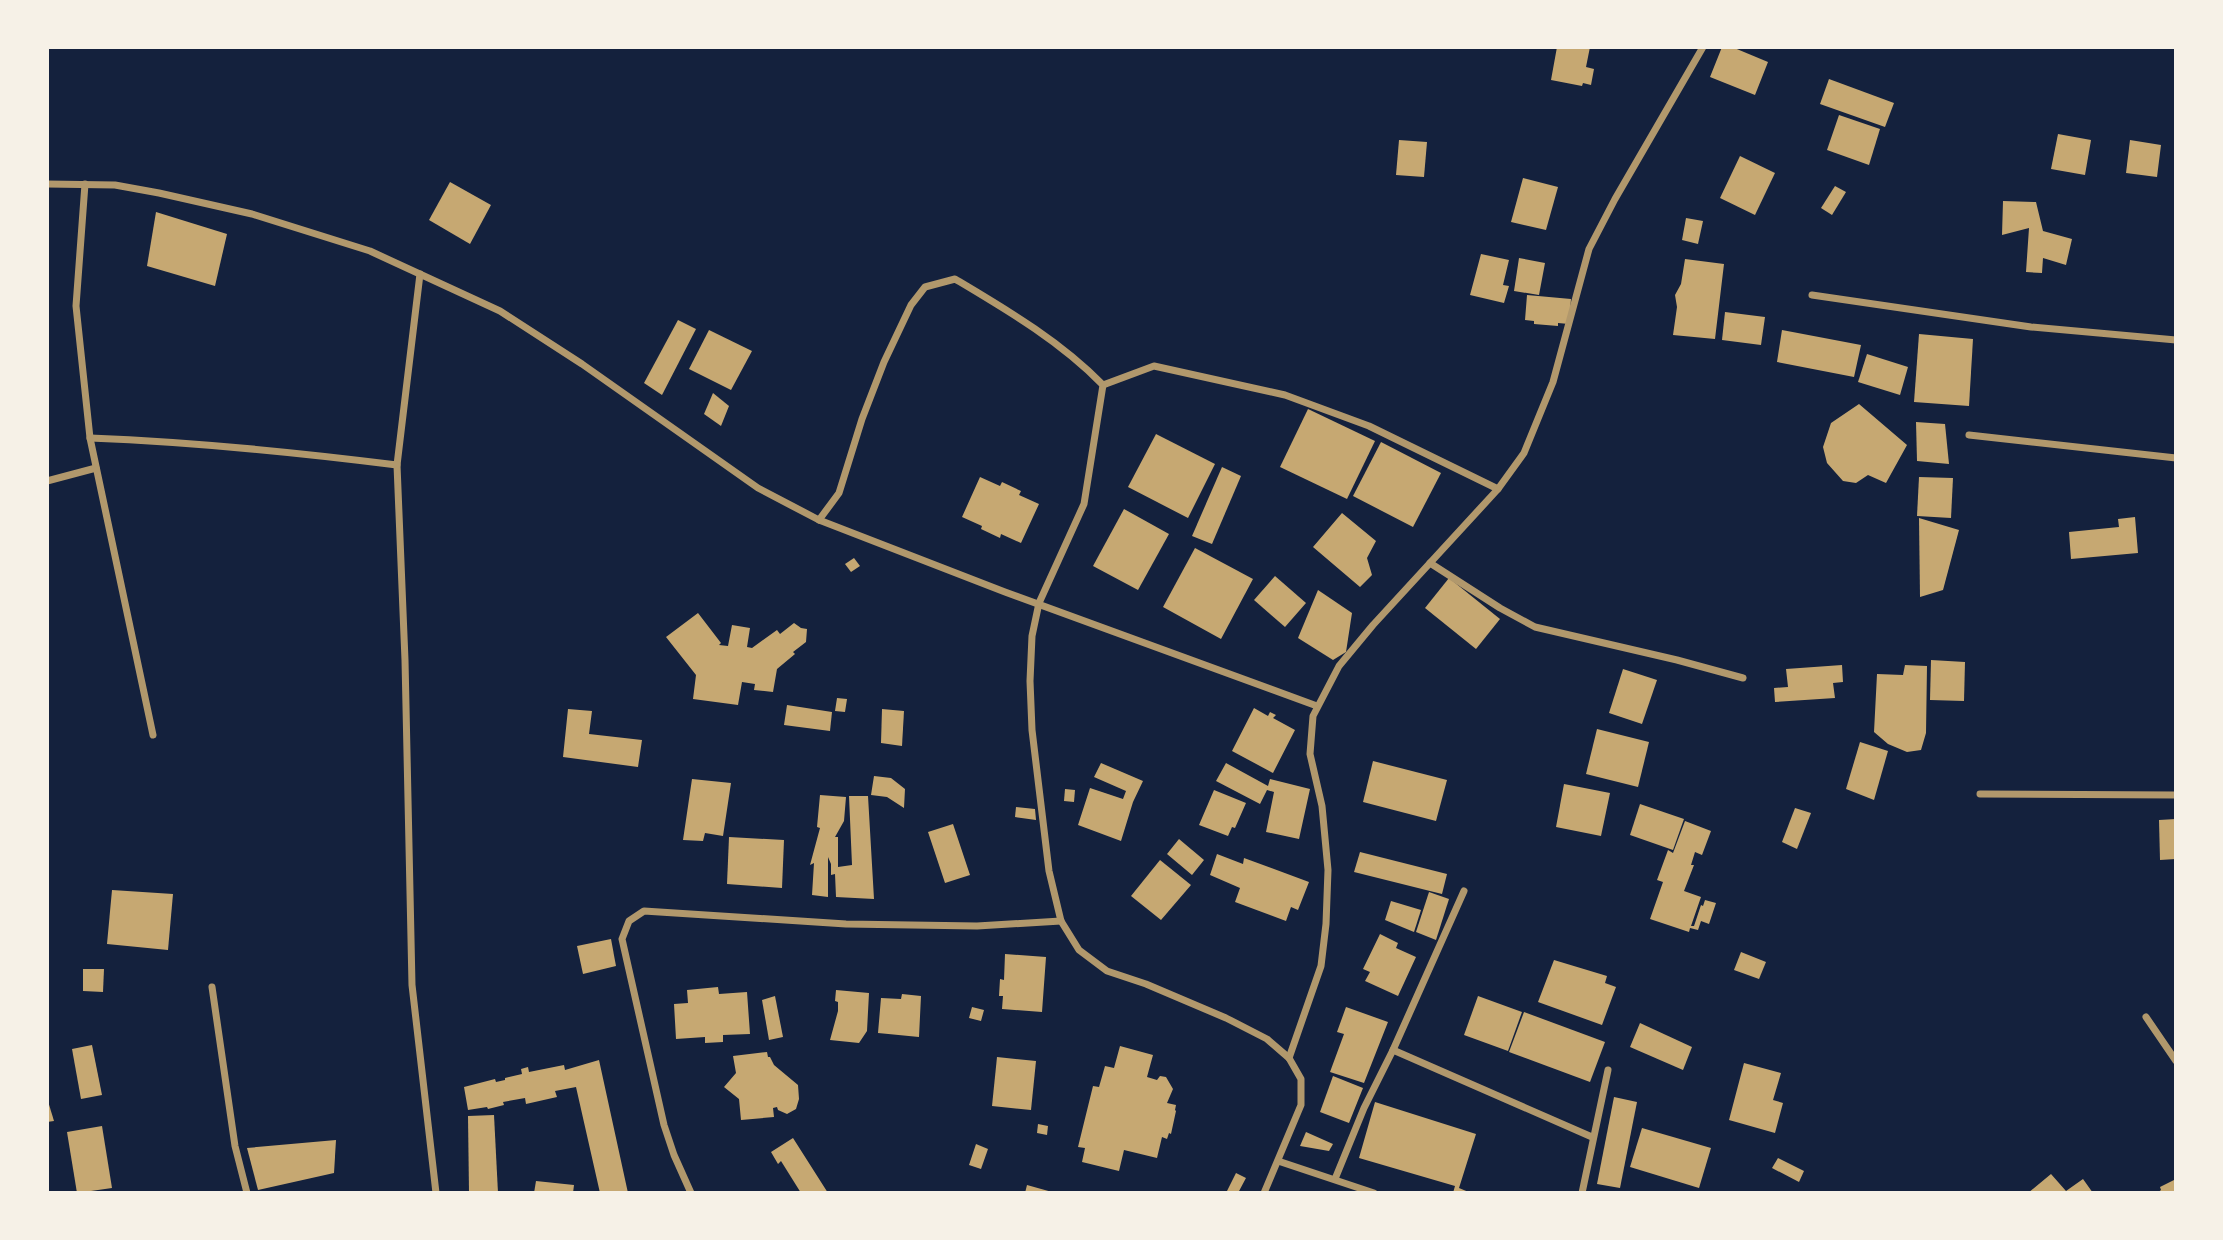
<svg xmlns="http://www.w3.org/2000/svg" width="2223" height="1240" font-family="Signika,sans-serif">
<rect width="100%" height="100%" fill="#14213d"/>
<!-- building -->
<g fill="#c6a872">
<path d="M1557 47H1590L1586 67 1594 69 1591 85 1583 83 1582 86 1551 80Z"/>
<path d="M1722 47H1732L1768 62 1755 95 1710 77Z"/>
<path d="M1829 79 1894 103 1885 127 1820 104Z"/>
<path d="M1839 115 1880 129 1869 165 1827 150Z"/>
<path d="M2058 134 2091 140 2085 175 2051 169Z"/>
<path d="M1399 140 1427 142 1424 177 1396 175Z"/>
<path d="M2130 140 2161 145 2157 177 2126 173Z"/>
<path d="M1740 156 1775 173 1755 215 1720 198Z"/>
<path d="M1523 178 1558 187 1546 230 1511 222Z"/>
<path d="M450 182 491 205 470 244 429 220Z"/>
<path d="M1835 186 1846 192 1832 215 1821 208Z"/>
<path d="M2003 201 2036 202 2043 231 2072 239 2066 265 2043 258 2042 273 2026 272 2029 228 2002 235Z"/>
<path d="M156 212 227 234 215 286 147 266Z"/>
<path d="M1686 218 1703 221 1698 244 1682 240Z"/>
<path d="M1481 254 1509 260 1503 285 1509 286 1504 303 1470 295Z"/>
<path d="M1519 258 1545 263 1539 295 1514 291Z"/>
<path d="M1685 259 1724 264 1715 339 1673 335 1677 307 1675 295 1681 284Z"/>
<path d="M1527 295 1571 299 1569 324 1558 323V326L1534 324V321L1525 320Z"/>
<path d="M1725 312 1765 317 1761 345 1722 340Z"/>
<path d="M678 320 696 329 662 395 644 383Z"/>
<path d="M709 330 752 351 731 390 689 369Z"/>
<path d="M1782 330 1861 345 1854 377 1777 362Z"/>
<path d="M1919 334 1973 339 1969 406 1914 402Z"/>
<path d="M1867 354 1908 367 1900 395 1858 382Z"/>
<path d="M713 393 729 406 721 426 704 414Z"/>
<path d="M1859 404 1907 445 1886 483 1868 475 1856 483 1843 481 1827 463 1823 447 1831 423Z"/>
<path d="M1308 409 1375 441 1347 499 1280 467Z"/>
<path d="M1916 422 1945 424 1949 464 1917 461Z"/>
<path d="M1156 434 1215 464 1188 518 1128 487Z"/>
<path d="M1381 442 1441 473 1413 527 1353 496Z"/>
<path d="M1222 467 1241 476 1212 544 1192 536Z"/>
<path d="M980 477 1000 486 1002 482 1021 491 1019 495 1039 504 1021 543 1001 534 1000 538 981 529 982 526 962 517Z"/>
<path d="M1919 477 1953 478 1951 518 1917 516Z"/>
<path d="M1124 509 1169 534 1138 590 1093 566Z"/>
<path d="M1342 513 1376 541 1367 558 1372 575 1360 587 1313 547Z"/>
<path d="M2135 517 2138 553 2071 559 2069 532 2119 527 2118 519Z"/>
<path d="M1919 518 1959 530 1943 590 1920 597Z"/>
<path d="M1195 548 1253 579 1221 639 1163 607Z"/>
<path d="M854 558 860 566 851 572 845 564Z"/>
<path d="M1275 576 1306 603 1285 627 1254 600Z"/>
<path d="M1449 578 1500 619 1476 649 1425 608Z"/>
<path d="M1318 590 1352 613 1346 652 1333 660 1298 638Z"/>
<path d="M698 613 721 643 719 645 728 646 732 625 750 628 747 647 752 648 777 630 780 634 794 623 801 628 807 629 806 642 793 652 795 654 777 669 773 692 754 690 755 684 742 682 738 705 693 699 696 675 666 637Z"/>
<path d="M1931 660 1965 662 1964 701 1930 700Z"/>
<path d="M1842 665 1843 682 1833 683 1835 698 1775 702 1774 688 1788 687 1786 669Z"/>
<path d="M1905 665 1927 666 1926 733 1921 750 1907 752 1888 744 1874 732 1877 674 1903 675Z"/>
<path d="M1623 669 1657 680 1642 724 1609 713Z"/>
<path d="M837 698 847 699 845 712 835 711Z"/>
<path d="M787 705 832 712 830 731 784 725Z"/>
<path d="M1254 708 1268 716 1270 712 1276 715 1273 718 1295 730 1273 773 1232 751Z"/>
<path d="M568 709 592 711 589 734 642 740 638 767 563 757Z"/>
<path d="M882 709 904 711 902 746 881 743Z"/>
<path d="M1597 729 1649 742 1638 787 1586 774Z"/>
<path d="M1860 742 1888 751 1874 800 1846 789Z"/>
<path d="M1373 761 1447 780 1436 821 1363 802Z"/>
<path d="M1101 763 1143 781 1133 802 1121 841 1078 825 1090 788 1123 799 1126 791 1094 777Z"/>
<path d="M1226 763 1268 786 1270 779 1310 789 1299 839 1266 832 1274 792 1267 790 1260 804 1216 781Z"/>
<path d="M874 776 891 778 905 789 904 808 887 797 871 795Z"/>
<path d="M692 779 731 783 723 836 705 833 703 841 683 840Z"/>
<path d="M1564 784 1610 793 1601 836 1556 827Z"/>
<path d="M1065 789 1075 790 1074 802 1064 801Z"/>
<path d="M1214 790 1246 803 1235 828 1232 827 1228 836 1199 825Z"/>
<path d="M820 795 846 797 844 821 835 837H838V867L852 865 849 796H868L874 899 836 897 835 874 831 875V864L828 857V897L812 895 814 863 810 865 820 828 817 827Z"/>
<path d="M1640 804 1684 819 1673 850 1630 835Z"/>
<path d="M1016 807 1035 809 1036 820 1015 817Z"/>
<path d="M1795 808 1811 813 1797 849 1782 842Z"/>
<path d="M2176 819V859L2160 860 2159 820Z"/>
<path d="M1685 821 1711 831 1702 855 1695 852 1691 865H1694L1684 891 1701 897 1691 926H1694L1701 905 1703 906 1705 900 1716 903 1709 924 1701 921 1698 930 1690 928 1689 932 1650 919 1663 882 1657 880 1668 850 1673 853Z"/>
<path d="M953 824 970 875 945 883 928 832Z"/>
<path d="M729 837 784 840 782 888 727 884Z"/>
<path d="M1179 839 1204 860 1192 875 1167 854Z"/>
<path d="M1360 852 1447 874 1442 894 1354 872Z"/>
<path d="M1217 854 1243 864 1244 858 1309 882 1298 910 1291 907 1286 921 1235 902 1240 888 1210 875Z"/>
<path d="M1160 860 1191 885 1161 920 1131 896Z"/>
<path d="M112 890 173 894 168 950 107 944Z"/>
<path d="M1429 892 1449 899 1436 940 1416 932Z"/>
<path d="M1391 901 1421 910 1414 932 1385 920Z"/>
<path d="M1380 934 1398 943 1396 948 1416 957 1398 996 1365 981 1370 972 1363 969Z"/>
<path d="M611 939 616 966 583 974 577 946Z"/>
<path d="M1741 952 1766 962 1759 979 1734 970Z"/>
<path d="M1005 954 1046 957 1042 1012 1002 1009 1003 996H999L1000 979 1004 980Z"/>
<path d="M1554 960 1607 976 1605 983 1616 987 1602 1025 1538 1002Z"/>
<path d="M83 969H104L103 992 83 991Z"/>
<path d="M718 987 719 994 747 992 750 1034 723 1035V1042L705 1043V1037L676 1039 674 1004 688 1003 687 990Z"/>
<path d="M836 990 869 993 867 1031 859 1043 830 1040 838 1011V1002L835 1001Z"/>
<path d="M902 994 921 996 919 1037 878 1033 881 998 901 999Z"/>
<path d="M775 996 783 1037 769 1040 762 1000Z"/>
<path d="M1478 996 1522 1012 1508 1051 1464 1035Z"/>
<path d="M972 1007 984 1010 981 1021 969 1018Z"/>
<path d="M1346 1007 1388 1022 1364 1083 1330 1072 1344 1034 1337 1032Z"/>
<path d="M1524 1012 1605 1042 1590 1082 1509 1052Z"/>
<path d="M1640 1023 1692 1047 1683 1070 1630 1047Z"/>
<path d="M92 1045 102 1095 81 1099 72 1049Z"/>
<path d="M1120 1046 1153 1055 1147 1077 1157 1080 1160 1076 1166 1077 1173 1089 1167 1103 1176 1105 1175 1110 1176 1111 1171 1134 1169 1133 1167 1139 1162 1137 1157 1158 1124 1150 1119 1171 1082 1162 1085 1148 1078 1147 1093 1086 1099 1087 1105 1066 1114 1068Z"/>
<path d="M767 1052 768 1057H770L774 1065 798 1085 799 1099 796 1109 787 1114 778 1110 777 1107 773 1108 774 1117 741 1120 739 1099 724 1087 736 1073 733 1056Z"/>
<path d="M997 1057 1036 1061 1031 1110 992 1106Z"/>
<path d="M599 1060 628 1193H600L576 1087 555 1091 557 1097 526 1104 525 1098 503 1102 504 1105 488 1109 487 1107 468 1110 464 1087 495 1079 496 1082 505 1080V1078L522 1074 521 1069 528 1067 529 1072 564 1065 565 1070Z"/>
<path d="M1744 1063 1781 1073 1773 1100 1783 1103 1775 1133 1729 1120Z"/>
<path d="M1333 1076 1363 1088 1349 1123 1320 1112Z"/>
<path d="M1614 1097 1637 1102 1620 1188 1597 1184Z"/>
<path d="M47 1098 54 1121 47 1122Z"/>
<path d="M1375 1102 1476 1134 1459 1188 1471 1193H1453L1455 1186 1359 1158Z"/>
<path d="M494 1115 498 1193H469L468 1116Z"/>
<path d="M1038 1124 1048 1126 1047 1135 1037 1133Z"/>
<path d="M102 1126 112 1188 77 1193 67 1132Z"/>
<path d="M1642 1128 1711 1148 1699 1188 1630 1167Z"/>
<path d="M1306 1132 1333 1144 1329 1151 1300 1146Z"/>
<path d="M793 1138 828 1193H801L781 1161 778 1164 771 1152Z"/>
<path d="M336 1140 334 1173 258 1190 247 1148Z"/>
<path d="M976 1144 988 1149 981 1169 969 1165Z"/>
<path d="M1778 1158 1804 1171 1799 1182 1772 1168Z"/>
<path d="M1236 1173 1246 1178 1238 1193H1226Z"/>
<path d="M2051 1174 2066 1191 2083 1179 2093 1193H2028Z"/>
<path d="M2176 1179V1193H2157L2161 1190 2160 1187Z"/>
<path d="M536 1181 574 1185 573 1193H534Z"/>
<path d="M1027 1185 1052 1192 1051 1193H1025Z"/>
</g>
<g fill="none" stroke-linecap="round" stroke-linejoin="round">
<!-- minor -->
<g stroke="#b1986c" stroke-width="7">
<path d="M47 184 115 185 159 193 252 214 370 251 500 311 582 364 758 488 819 520 1005 592 1317 706"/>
<path d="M85 184 76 306 90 438 153 735"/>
<path d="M420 274 397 465 405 660 412 985 436 1193"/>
<path d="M1812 295 2031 327 2176 340"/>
<path d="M1103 385 1154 366 1285 395 1369 426 1498 489"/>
<path d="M1969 435 2176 458"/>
<path d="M90 438C193 442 294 452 397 465"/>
<path d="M47 481 96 468"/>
<path d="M819 520 839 493 862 419 884 362 911 305 925 287 955 279C1007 310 1060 341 1103 385L1084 504 1039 603 1032 636 1030 681 1032 730 1049 871 1061 921 1079 950 1107 971 1146 984 1226 1018 1267 1039 1289 1058"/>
<path d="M1430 563 1500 608 1535 627 1677 660 1743 678"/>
<path d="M1980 794 2176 795"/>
<path d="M212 987 235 1146 247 1193"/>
<path d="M2146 1017 2176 1061"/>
<path d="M1393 1050 1592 1137"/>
<path d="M1278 1161 1374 1193"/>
<path d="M1335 1179 1364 1108 1393 1050 1464 891"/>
<path d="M691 1193 674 1155 664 1125 622 939 629 921 644 911 846 924 977 926 1061 921"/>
<path d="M1264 1193 1301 1105V1079L1289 1058 1321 966 1326 924 1328 870 1322 806 1310 754 1313 716 1339 666 1373 625 1498 489 1524 453 1553 382 1589 249 1615 199 1703 47"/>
<path d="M1582 1193 1608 1070"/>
</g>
</g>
<!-- border -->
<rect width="2223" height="1240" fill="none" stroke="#f6f1e7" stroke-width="98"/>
</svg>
